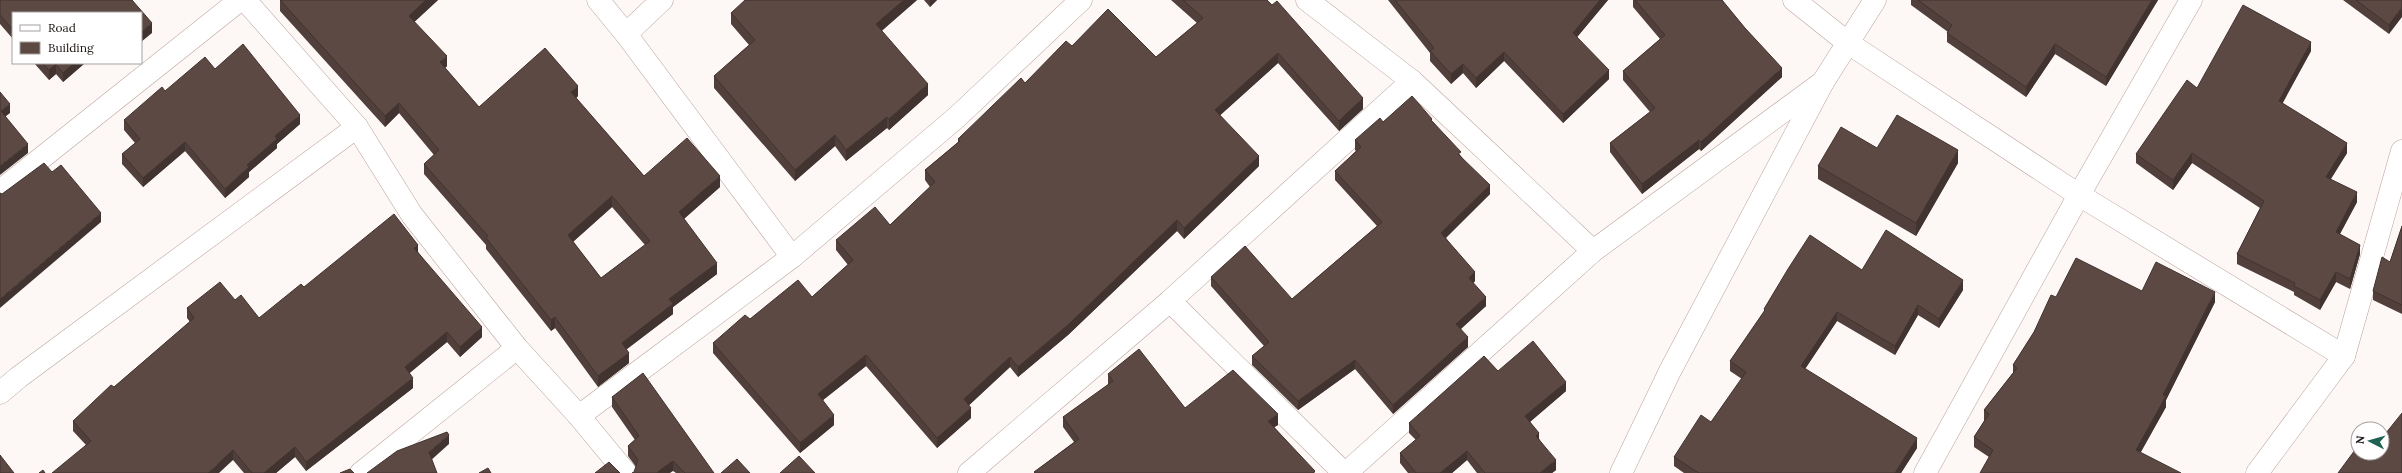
<svg xmlns="http://www.w3.org/2000/svg" width="2402" height="473" font-family="Lora,serif">
<rect width="100%" height="100%" fill="#fdf8f6"/>
<g fill="none" stroke-linecap="round" stroke-linejoin="round">
<defs>
<g id="minor">
<path d="M245 0 357 127 412 215 517 348 579 416 626 473"/>
<path d="M598 0 626 34 792 257"/>
<path d="M1307 0 1412 81 1593 251"/>
<path d="M1794 0 1848 43 2079 195 2344 356"/>
<path d="M626 34 662 0"/>
<path d="M0 191 240 0"/>
<path d="M1170 301 1344 473"/>
<path d="M0 393 19 377 357 127"/>
<path d="M579 416 792 257 957 117 1081 0"/>
<path d="M361 473 517 348"/>
<path d="M969 473 1170 301 1412 81"/>
<path d="M1346 473 1593 251 1823 82"/>
<path d="M1621 473 1670 371 1823 82 1875 0"/>
<path d="M1925 473 2079 195 2191 0"/>
<path d="M2257 473 2344 356 2402 151"/>
</g>
</defs>
<!-- minor casing -->
<use href="#minor" stroke="#baa29b" stroke-width="23"/>
<!-- minor -->
<use href="#minor" stroke="#fff" stroke-width="22"/>
</g>
<!-- wall -->
<g fill="#503f3a" fill-rule="evenodd">
<path d="M0 0 152 33 13 13V39L0 24Z"/>
<path d="M280 0H438L414 22 447 66 445 68 479 107 578 96 576 98 644 176 720 187 684 219 717 274 673 307V314L626 349 629 363 598 387 555 328 551 331 486 249V245L424 174V164L434 155 399 113 385 127 280 11ZM612 207 645 245 601 278 573 242Z"/>
<path d="M917 0 881 31 928 95 889 130 887 128 846 161 835 146 795 181 714 88V76L749 45 731 24V13Z"/>
<path d="M924 0H937L930 7Z"/>
<path d="M1171 0H1267L1363 109 1339 131 1278 63 1220 115 1259 166 1184 239 1177 231 1068 335 1018 377 1010 367 969 405 971 418 937 448 866 366 823 400 834 425 800 453 713 353V343L750 319 812 297 848 265 836 250V240L890 225 930 187 925 180V170L958 142V139L1025 83 1072 46 1156 57 1197 23Z"/>
<path d="M1388 0H1608L1577 37 1609 79 1563 123 1504 61 1476 88 1463 73 1451 84 1430 61V53Z"/>
<path d="M1633 0H1722L1782 77 1701 151 1699 149 1642 194 1610 152V143L1650 112 1623 80V71L1660 39 1633 7Z"/>
<path d="M1911 0H2158L2106 86 2055 54 2026 97 1947 42V33L1948 32 1911 5Z"/>
<path d="M2343 0H2402L2389 34Z"/>
<path d="M2311 51 2282 103 2347 153 2331 179 2357 202 2340 234 2360 254 2350 289 2336 282 2320 310 2294 295V292L2237 264V254L2260 208 2192 163 2173 190 2136 163V154L2197 88Z"/>
<path d="M34 63H85L63 82 56 74 49 80Z"/>
<path d="M215 69 300 124 277 144V148L249 172V177L225 198 185 151 143 187 122 164V154L135 143 124 130V120L165 91Z"/>
<path d="M1432 121 1461 156 1490 194 1446 238 1475 281 1473 283 1486 306 1461 329 1468 347 1393 414 1355 369 1298 410 1252 365V356L1264 346 1211 286V277L1292 299 1377 226 1335 180V171L1356 151 1355 150V140L1383 122Z"/>
<path d="M1877 148 1958 163 1916 236 1818 179V166Z"/>
<path d="M2402 226V314L2373 300V291L2390 262Z"/>
<path d="M418 252 482 337 460 357 447 342 409 373 413 388 306 471 295 457 276 473H244L233 460 86 445 73 431V421L114 387 190 322 187 318V308L235 300 259 318 304 287Z"/>
<path d="M1963 290 1939 328 1918 315 1895 355 1837 321 1805 369 1917 448 1901 473H1684L1674 466V457L1711 422 1742 379 1730 371V361L1764 312V309Z"/>
<path d="M2142 291 2215 302 2166 400V407L2141 452 1989 457 1974 447V437L1984 421V410L2013 373V365L2056 297Z"/>
<path d="M1498 371 1566 391 1530 422 1556 470 1552 473H1477L1467 460 1452 473H1408L1400 463V453L1416 440 1409 433V423Z"/>
<path d="M1108 374 1185 408 1278 425 1274 427 1315 473H1034V472L1074 442 1063 427V417L1108 385Z"/>
<path d="M612 397 714 473H676L673 471 636 467 628 456V446L635 440 612 407Z"/>
</g>
<!-- shaded-wall -->
<g fill="#41332f">
<path d="M426 0H438L409 27V16Z"/>
<path d="M904 0H917L876 36V24Z"/>
<path d="M930 0H937L930 7Z"/>
<path d="M1600 0H1608L1573 42V33Z"/>
<path d="M2152 0H2158L2106 86V77Z"/>
<path d="M2402 7V17L2389 34V25Z"/>
<path d="M152 23V33L141 42V32Z"/>
<path d="M2311 42V51L2279 110V101Z"/>
<path d="M2055 44V54L2026 97V87Z"/>
<path d="M1504 52V61L1476 88V78Z"/>
<path d="M1278 53V63L1215 120V110Z"/>
<path d="M447 56V66L440 73V62Z"/>
<path d="M74 63H85L63 82V73Z"/>
<path d="M56 64V74L49 80V70Z"/>
<path d="M1463 64V73L1451 84V74Z"/>
<path d="M1782 68V77L1701 151V142Z"/>
<path d="M1609 70V79L1563 123V114Z"/>
<path d="M928 84V95L889 130V119Z"/>
<path d="M578 86V96L571 103V92Z"/>
<path d="M1363 98V109L1339 131V121Z"/>
<path d="M399 103V113L385 127V116Z"/>
<path d="M10 104V113L1 120V111Z"/>
<path d="M300 115V124L277 144V148L249 172V177L225 198V189L247 165 275 136Z"/>
<path d="M887 117V128L846 161V150Z"/>
<path d="M835 135V146L795 181V170Z"/>
<path d="M1699 140V149L1642 194V184Z"/>
<path d="M185 142V151L143 187V178Z"/>
<path d="M2347 143V153L2326 186V177Z"/>
<path d="M28 144V153L0 175V166Z"/>
<path d="M1958 150V163L1916 236V223Z"/>
<path d="M2192 153V163L2173 190V180Z"/>
<path d="M1259 156V166L1184 239V228Z"/>
<path d="M720 176V187L679 223V212Z"/>
<path d="M1490 185V194L1441 242V233Z"/>
<path d="M2357 192V202L2336 241V232Z"/>
<path d="M612 196V207L568 246V235Z"/>
<path d="M101 213V222L0 308V299Z"/>
<path d="M1177 220V231L1068 335 1018 377V367Z"/>
<path d="M418 245V255L414 248Z"/>
<path d="M2360 245V254L2350 289V279Z"/>
<path d="M717 263V274L673 307V314L622 353V343L669 299Z"/>
<path d="M1475 272V281L1469 287V278Z"/>
<path d="M2336 272V282L2320 310V300Z"/>
<path d="M1963 280V290L1939 328V319Z"/>
<path d="M2215 292V302L2166 400V407L2136 460V450L2163 395Z"/>
<path d="M1486 297V306L1456 333V324Z"/>
<path d="M1918 305V315L1895 355V346Z"/>
<path d="M1837 312V321L1801 375V366Z"/>
<path d="M555 317V328L551 331V320Z"/>
<path d="M482 327V337L460 357V347Z"/>
<path d="M447 332V342L405 377V367Z"/>
<path d="M1468 337V347L1393 414V405Z"/>
<path d="M629 353V363L598 387V376Z"/>
<path d="M866 355V366L818 404V394Z"/>
<path d="M1010 357V367L964 410V399Z"/>
<path d="M1355 360V369L1298 410V401Z"/>
<path d="M413 378V388L306 471V462Z"/>
<path d="M1566 382V391L1525 426V416Z"/>
<path d="M971 408V418L937 448V438Z"/>
<path d="M1278 414V425L1268 431V421Z"/>
<path d="M834 415V425L800 453V443Z"/>
<path d="M1539 433V443L1536 436Z"/>
<path d="M449 435V444L429 462V452Z"/>
<path d="M1917 438V448L1901 473H1895Z"/>
<path d="M295 447V457L276 473H264Z"/>
<path d="M233 450V460L219 473H208Z"/>
<path d="M1467 451V460L1452 473H1440Z"/>
<path d="M1556 460V470L1552 473H1540Z"/>
<path d="M673 461V471L670 473H656Z"/>
</g>
<!-- building -->
<g fill="#5d4943" stroke="#41332f" fill-rule="evenodd">
<path d="M0 0H132L152 23 141 32V13H13V30L0 15Z"/>
<path d="M280 0H426L409 16 447 56 440 62 479 107 545 48 578 86 571 92 644 176 687 138 720 176 679 212 717 263 669 299 673 304 622 343 629 353 598 376 555 317 551 320 486 238 488 236 424 164 439 150 399 103 385 116ZM612 196 650 241 601 278 568 235Z"/>
<path d="M745 0H904L876 24 928 84 889 119 887 117 846 150 835 135 795 170 714 76 755 40 731 13Z"/>
<path d="M1183 0H1267L1272 5 1277 1 1363 98 1339 121 1278 53 1215 110 1259 156 1184 228 1177 220 1068 325 1018 367 1010 357 964 399 971 408 937 438 866 355 818 394 834 415 800 443 713 343 745 315 750 319 798 280 812 297 853 260 836 240 875 207 890 225 935 182 925 170 960 141 958 139 1021 78 1025 83 1066 41 1072 46 1108 9 1156 57 1203 18Z"/>
<path d="M1395 0H1600L1573 33 1609 70 1563 114 1504 52 1476 78 1463 64 1451 74 1430 51 1434 48Z"/>
<path d="M1635 0H1722L1745 28 1782 68 1701 142 1699 140 1642 184 1610 143 1655 108 1623 71 1665 35Z"/>
<path d="M1918 0H2152L2106 77 2055 44 2026 87 1947 33 1952 25Z"/>
<path d="M2356 0H2402V7L2389 25Z"/>
<path d="M2243 5 2311 42 2279 101 2347 143 2326 177 2357 192 2336 232 2360 245 2350 279 2336 272 2320 300 2294 286 2295 283 2237 254 2264 201 2192 153 2173 180 2136 154 2187 80 2197 88Z"/>
<path d="M243 44 300 115 275 136 277 139 247 165 249 167 225 189 185 142 143 178 122 154 140 139 124 120 162 87 165 91 205 57 215 69Z"/>
<path d="M42 63H74L63 73 56 64 49 70Z"/>
<path d="M0 92 10 104 1 111 28 144 0 166Z"/>
<path d="M1412 96 1432 119 1431 120 1461 152 1458 154 1490 185 1441 233 1475 272 1469 278 1486 297 1456 324 1468 337 1393 405 1355 360 1298 401 1252 356 1269 342 1211 277 1245 246 1292 299 1382 222 1335 171 1361 147 1355 140 1380 118 1383 122Z"/>
<path d="M1897 115 1958 150 1916 223 1818 166 1841 127 1877 148Z"/>
<path d="M44 163 52 172 61 165 101 213 0 299V193L2 194Z"/>
<path d="M394 214 418 245 414 248 482 327 460 347 447 332 405 367 413 378 306 462 295 447 264 473H252L233 450 208 473H52L91 441 73 421 111 385 114 387 194 318 187 308 220 282 235 300 241 295 259 318 301 284 304 287Z"/>
<path d="M2402 226V305L2373 291 2382 257 2390 262Z"/>
<path d="M1886 230 1963 280 1939 319 1918 305 1895 346 1837 312 1801 366 1917 438 1895 473H1699L1674 457 1701 415 1711 422 1746 372 1730 361 1765 310 1764 309 1788 269 1810 235 1862 270Z"/>
<path d="M2076 258 2142 291 2156 262 2215 292 2163 395 2166 396 2136 450 2181 473H1980L1993 450 1974 437 1989 414 1984 410 2017 368 2013 365 2034 332 2051 295 2056 297Z"/>
<path d="M1533 341 1566 382 1525 416 1539 433 1536 436 1556 460 1540 473H1485L1467 451 1440 473H1416L1400 453 1420 436 1409 423 1484 356 1498 371Z"/>
<path d="M1139 349 1185 408 1233 370 1278 414 1268 421 1315 471 1313 473H1035L1034 472 1079 439 1063 417 1113 381 1108 374Z"/>
<path d="M643 373 714 473H685L673 461 656 473H632L634 472 638 460 628 446 639 436 612 397Z"/>
<path d="M2402 413V473H2338L2358 446V453H2382V430L2386 433Z"/>
<path d="M2375 424 2381 429H2371Z"/>
<path d="M447 432 449 435 429 452 437 473H367L397 451Z"/>
<path d="M0 455 14 473H0Z"/>
<path d="M799 456 815 473H780Z"/>
<path d="M737 459 750 473H721Z"/>
<path d="M609 462 620 473H595Z"/>
<path d="M488 468 491 473H479Z"/>
<path d="M350 469 354 473H340Z"/>
<path d="M43 470 45 473H39Z"/>
</g>
<!-- legend -->
<rect x="12" y="12" width="130" height="52" fill="#ffffff" stroke="#a5a1a0"/>
<rect x="20" y="25" width="20" height="6" fill="#ffffff" stroke="#a5a1a0"/>
<text x="48" y="32" font-size="12" fill="#1d1512">Road</text>
<rect x="20" y="42" width="20" height="12" fill="#5d4943" stroke="#a5a1a0"/>
<text x="48" y="52" font-size="12" fill="#1d1512">Building</text>
<!-- north arrow -->
<g transform="translate(2370 441) rotate(276)"><circle r="19" fill="#ffffff" stroke="#a5a1a0"/>
<path d="M0-3L7 15L0 10L-7 15Z" fill="#1f6253"/>
<text y="-6" font-size="11" font-weight="bold" text-anchor="middle" fill="#1d1512">N</text>
</g>
</svg>
